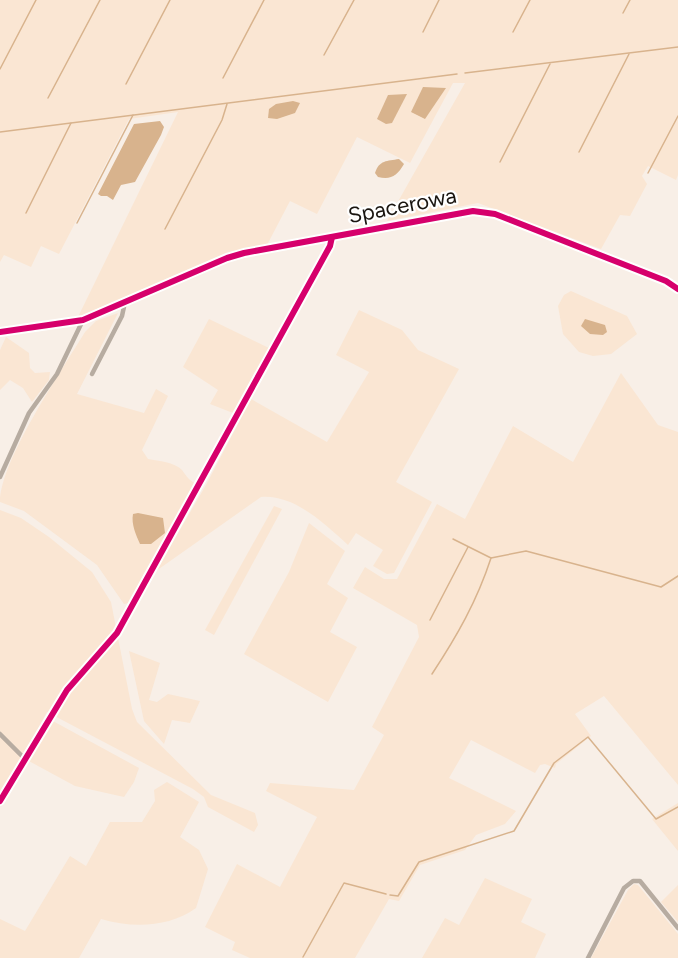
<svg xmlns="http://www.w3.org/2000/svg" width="678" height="958" font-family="Figtree,sans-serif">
<rect width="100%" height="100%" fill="#f8efe7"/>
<!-- green -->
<g fill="#fae6d3">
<path d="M0 0H678V175L676 180 648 166 642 176 647 184 630 216 620 215 601 249 478 203 387 221 465 83H453L410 163 357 137 317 214 290 201 267 245 228 252 78 317 178 112 129 119 59 254 41 246 31 267 4 255 0 262Z"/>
<path d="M571 291 627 316 637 334 611 354 593 356 579 352 563 334 558 306 564 295Z"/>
<path d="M359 310 402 330 418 350 459 369 396 482 432 502 394 573 387 574 373 566 383 550 356 533 348 545C325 524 294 494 261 497L156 571 206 485 251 399 327 442 369 372 336 355Z"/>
<path d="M118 313 77 394 144 413 156 389 168 396 142 450 148 459C159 461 174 462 182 470 187 477 189 480 196 484L137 591 129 603 124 604 97 565 24 511 0 502C0 461 62 370 85 332L96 321Z"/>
<path d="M209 319 271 349 233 413 210 404 218 390 183 367Z"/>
<path d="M6 337 29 353 30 368 35 373 50 372 49 380 32 402 23 388 10 380 0 390V350Z"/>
<path d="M621 373 658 425 678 432V785L604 696 575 714 591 736 556 764 555 768 545 764 540 765 535 773 471 740 449 778 516 811 505 824 476 835 465 850 420 865 399 901 389 899 355 958H250L232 950 235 942 205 927 237 864 280 887 317 817 266 791 270 783 354 790 384 735 372 727 419 637 417 625 353 588 365 567 384 579H397L437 504 465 519 513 426 573 462Z"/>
<path d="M274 506 282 509 214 635 205 630Z"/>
<path d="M0 510 21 518 49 537 92 572 111 602 132 709 137 722 211 795 255 813 258 825 254 832 208 807 204 797 193 789 47 712 0 797Z"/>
<path d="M309 523 345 551 327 584 348 598 330 632 357 647 328 702 244 654 289 572Z"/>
<path d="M129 651 160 663 149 700 157 702 168 694 200 701 190 723 172 720 164 744 144 721Z"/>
<path d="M51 720 139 768 134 782 124 797 75 786 27 760Z"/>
<path d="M167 782 199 802 180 837 199 850 208 869 196 908C168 928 132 928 101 919L79 958H0V919L25 931 70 856 86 866 110 822H142L155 801 154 790Z"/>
<path d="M678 803V851L652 819Z"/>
<path d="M485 878 532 899 521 922 546 934 535 958H422L445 918 459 925Z"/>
<path d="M634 884 638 885 678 934V958H591L628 890Z"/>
<path d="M678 885V922L661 902Z"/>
</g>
<!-- water -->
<g fill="#d8b38d">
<path d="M423 87 446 88 425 119 411 112Z"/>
<path d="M407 94 392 123 386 124 377 119 388 95Z"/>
<path d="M293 101 300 103 295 113 277 119 268 118 269 109 276 104Z"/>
<path d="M160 121 164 127 161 135 135 182 121 185 113 200 107 196H101L98 194 134 124Z"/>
<path d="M399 159 404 164C397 176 391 180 378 177L375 173C379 160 387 161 399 159Z"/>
<path d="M585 319 605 325 607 332 603 335 590 334 581 326Z"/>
<path d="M138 513 163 518 165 533 151 544H140C136 535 131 524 133 514Z"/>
</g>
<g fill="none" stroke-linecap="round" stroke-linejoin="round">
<!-- stream -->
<g stroke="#d8b38d" stroke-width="1.5">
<path d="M623 13 630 0"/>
<path d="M423 32 439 0"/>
<path d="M513 32 530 0"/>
<path d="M324 55 354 0"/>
<path d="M0 69 36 0"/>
<path d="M465 73 678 47"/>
<path d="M223 78 264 0"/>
<path d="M126 84 170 0"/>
<path d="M48 98 100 0"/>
<path d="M0 132 457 74"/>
<path d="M579 152 629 54"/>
<path d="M500 162 550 64"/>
<path d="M648 173 678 116"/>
<path d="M26 213 71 123"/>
<path d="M77 223 133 115"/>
<path d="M165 229 222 120 227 104"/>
<path d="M453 539 491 558 526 551 661 587 678 576"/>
<path d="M430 620 468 547"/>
<path d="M432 674C457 636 477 601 491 558"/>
<path d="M390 895 398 896 419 862 514 831 554 763 588 737 656 819 678 807"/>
<path d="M303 957 344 883 386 894"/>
</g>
<!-- minor -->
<g stroke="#b7aca1" stroke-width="4.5">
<path d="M0 332 83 320 227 258 244 253 473 211 495 214 666 281 678 289"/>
<path d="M92 374 122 316 125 302"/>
<path d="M0 477 29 413 57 374 83 320"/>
<path d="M0 734 24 758"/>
<path d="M0 801 67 690 117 633 330 246 332 237"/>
<path d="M588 958 624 888 633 881H640L678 928"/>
</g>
<defs>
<g id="cycleway">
<path d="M0 332 83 320 227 258 244 253 473 211 495 214 666 281 678 289"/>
<path d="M0 801 67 690 117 633 330 246 332 237"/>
</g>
</defs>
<!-- cycleway casing -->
<use href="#cycleway" stroke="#fff" stroke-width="10"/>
<!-- cycleway -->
<use href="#cycleway" stroke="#d6006c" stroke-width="6"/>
</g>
<g text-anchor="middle" stroke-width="4.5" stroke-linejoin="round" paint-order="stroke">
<!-- street labels -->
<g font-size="22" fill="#1a1510" stroke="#fff">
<text transform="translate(402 205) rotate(-11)" y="8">Spacerowa</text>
</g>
</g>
</svg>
